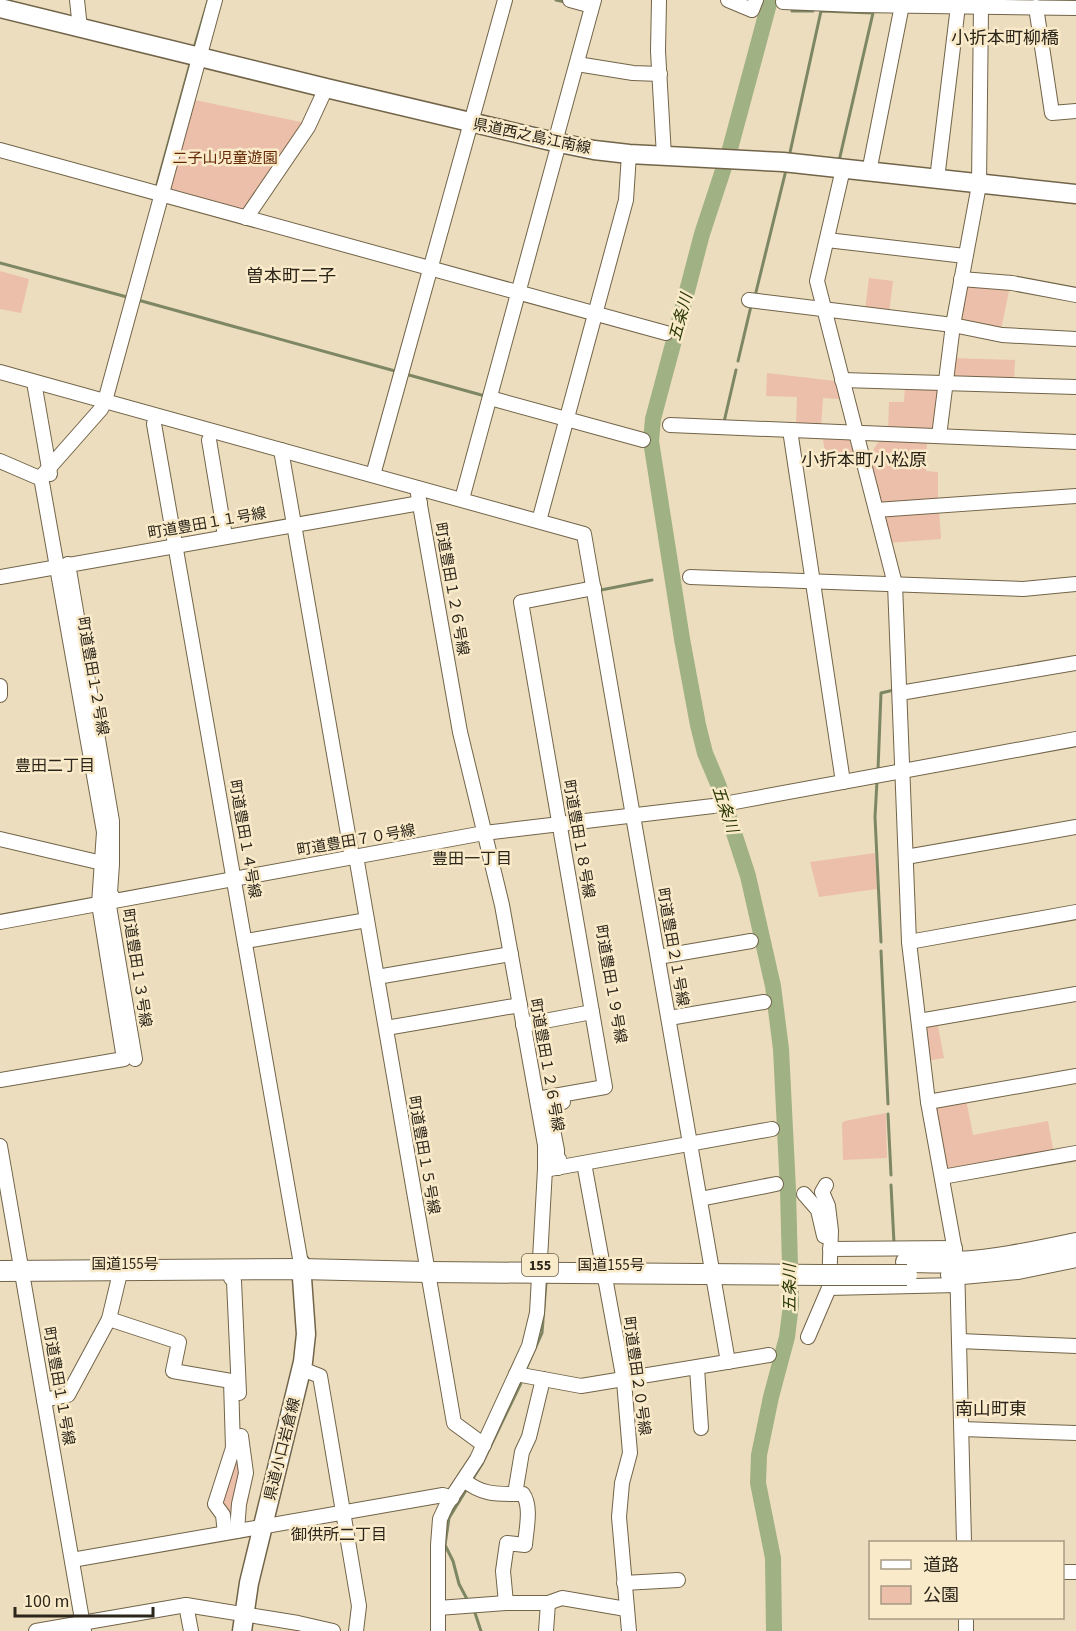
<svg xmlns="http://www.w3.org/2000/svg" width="1076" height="1631" font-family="'Source Sans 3','Noto Sans JP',sans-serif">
<rect width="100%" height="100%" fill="#ecddbe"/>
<!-- green -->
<g fill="#ecbfaa">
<path d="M190 99 306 123 247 212 167 192Z"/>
<path d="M0 271 29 279 21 313 0 309Z"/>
<path d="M869 278 893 281 889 313 865 310Z"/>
<path d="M963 284 1010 286 1001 330 960 323Z"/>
<path d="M952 358 1015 360 1014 381 950 379Z"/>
<path d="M767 373 835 381 840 399 823 398 821 428 796 427 797 397 766 396Z"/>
<path d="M905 384 939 385 937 431H888L889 402H904Z"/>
<path d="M822 434 849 435 856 462 827 463Z"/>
<path d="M882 438 927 440 926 471 938 472V503L881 507C873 481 860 460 882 438Z"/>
<path d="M939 509 941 539 888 543 883 512Z"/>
<path d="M875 853 877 889 819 897 810 862Z"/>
<path d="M937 1021 944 1058 926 1061 922 1026Z"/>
<path d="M966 1099 973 1135 1048 1121 1054 1154 947 1173 933 1108 936 1104Z"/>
<path d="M886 1113 887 1158 843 1160 842 1123 845 1121Z"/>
<path d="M237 1459C247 1473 255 1498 243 1513 239 1518 233 1522 228 1526L214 1515 211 1502 222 1466Z"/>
</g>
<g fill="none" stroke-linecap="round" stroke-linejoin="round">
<!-- stream -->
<g stroke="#7d8764" stroke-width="3">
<path d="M556 0 565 2"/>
<path d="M792 11H813"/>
<path d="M194 48 208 1"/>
<path d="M789 157 821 11 873 13 839 161"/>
<path d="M156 188 190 64"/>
<path d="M0 263 127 297 128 295"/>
<path d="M755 296 786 170"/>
<path d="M138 300 395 371"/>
<path d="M738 361 751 306"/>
<path d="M409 375 485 396"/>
<path d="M724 422 736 370"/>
<path d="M667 577 672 578"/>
<path d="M601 590 652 580"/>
<path d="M878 770 881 693 894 690"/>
<path d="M877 781 875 817 881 942"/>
<path d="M881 951 888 1104"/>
<path d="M888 1114 891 1175"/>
<path d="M891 1185 894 1243"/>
<path d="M526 1369 542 1333 546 1283"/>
<path d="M472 1480 482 1464 521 1383"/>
<path d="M468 1487 449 1518 445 1545 453 1561 459 1584 468 1601"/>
<path d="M474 1610 481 1631"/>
</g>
<!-- river -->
<path stroke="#a0b183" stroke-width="16" d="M770 0 730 149 702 234 676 333 653 419 651 441 682 639 698 725 705 753 718 784 748 876 773 986 781 1049 788 1190 791 1305 787 1337 771 1397 759 1455 758 1483 773 1558 774 1631"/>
<defs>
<g id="minor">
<path d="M77 0 80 28"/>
<path d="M570 0 592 6"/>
<path d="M659 0 658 51 664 156"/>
<path d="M728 0 752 10 756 0"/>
<path d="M783 2 856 5 1076 8"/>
<path d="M1036 7 1052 113 1076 111"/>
<path d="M577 64 633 73 660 74"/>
<path d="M555 142 594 0"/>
<path d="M0 150 666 333"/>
<path d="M843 169 817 281 895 584 909 942 928 1102 957 1262 964 1542"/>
<path d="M869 172 903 0"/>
<path d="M937 179 958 6"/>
<path d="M246 218 308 127 326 88"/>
<path d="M827 240 965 256"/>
<path d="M961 279 1012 283 1076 295"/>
<path d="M749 300 953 325 1002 335 1076 339"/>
<path d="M0 372 584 534 728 1362"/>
<path d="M842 380 1076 387"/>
<path d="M34 382 50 474"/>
<path d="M490 398 643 440"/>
<path d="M156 416 154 424 301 1264"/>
<path d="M670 425 1076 442"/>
<path d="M790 430 843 782"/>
<path d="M939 436 953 325 979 185 981 6"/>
<path d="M209 440 225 536"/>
<path d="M281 450 352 857"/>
<path d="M0 461 37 477H41L101 409 105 401 215 0"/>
<path d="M373 475 505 0"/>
<path d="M417 488 460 732 502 905 545 1145V1169L537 1313 529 1346 477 1459 446 1506 440 1519 438 1545V1631"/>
<path d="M462 499 559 143"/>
<path d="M876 510 1076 496"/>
<path d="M539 521 626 200 629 154"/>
<path d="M68 564 112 821V864L110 893 114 899 109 906 135 1059"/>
<path d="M0 577 420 503"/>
<path d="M690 577 1023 589 1076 584"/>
<path d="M0 686V695"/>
<path d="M900 693 1076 663"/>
<path d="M0 839 102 863"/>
<path d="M356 856 454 1423 484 1445"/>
<path d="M906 857 1076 827"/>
<path d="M0 922 484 833 713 806 1076 739"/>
<path d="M246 941 367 920"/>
<path d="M909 942 1076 912"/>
<path d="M658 957 751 941"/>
<path d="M377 977 511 954"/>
<path d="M669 1018 764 1002"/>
<path d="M919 1021 1076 994"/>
<path d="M523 1025 592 1012"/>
<path d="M386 1028 520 1005"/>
<path d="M0 1080 124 1059 99 904 104 832 41 477"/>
<path d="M537 1099 605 1087 521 602 594 588"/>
<path d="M928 1102 1076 1076"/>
<path d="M0 1146 84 1631"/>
<path d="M584 1163 624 1381 630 1453 622 1483 619 1517 629 1631"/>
<path d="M558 1168 559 1159 557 1157V1150L548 1104 563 1102"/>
<path d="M550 1169 772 1129"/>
<path d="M942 1177 1076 1153"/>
<path d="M804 1194 818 1210 824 1236"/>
<path d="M700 1199 776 1184"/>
<path d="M830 1249 955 1248"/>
<path d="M231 1269V1278L234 1281 239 1393"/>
<path d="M829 1288 957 1285"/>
<path d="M109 1319 179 1342 173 1371 231 1381 233 1448 215 1504 223 1515 225 1533"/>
<path d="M808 1337 829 1288 831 1231 828 1206 822 1192 826 1185"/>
<path d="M959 1341 1076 1346"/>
<path d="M697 1368 701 1428"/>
<path d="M302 1369 320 1376 359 1606 356 1631"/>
<path d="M516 1374 581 1386 769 1355"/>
<path d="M44 1400 68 1395 109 1319 121 1269"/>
<path d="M962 1429 1076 1433"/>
<path d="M464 1480C483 1496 499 1494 523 1494 532 1507 526 1530 525 1545L507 1543 503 1571 506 1603"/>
<path d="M515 1494 522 1452 529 1437 543 1379"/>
<path d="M237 1531 239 1504 246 1473 241 1436"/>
<path d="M72 1560 443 1495 452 1498"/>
<path d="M1062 1572H1076"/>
<path d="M624 1583 678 1580"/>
<path d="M548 1603 562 1598 626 1609"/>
<path d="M186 1605 191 1631"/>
<path d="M438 1608 506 1603H548L546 1631"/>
<path d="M966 1618V1631"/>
<path d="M36 1631 186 1605 298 1623 333 1631"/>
</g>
<g id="major">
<path d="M0 8 326 88 555 142 594 150 629 154 783 162 1076 194"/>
<path d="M242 1631 249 1583 303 1362 306 1334 301 1264"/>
</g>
<g id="highway">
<path d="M906 1262C923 1262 940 1263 957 1262 997 1260 1037 1251 1076 1243"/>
<path d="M0 1271 301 1269 427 1272 822 1275"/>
<path d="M951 1275 1018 1269 1076 1257"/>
</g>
</defs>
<!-- minor casing -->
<use href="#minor" stroke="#726449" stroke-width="16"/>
<!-- major casing -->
<use href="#major" stroke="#726449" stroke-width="21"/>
<!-- highway casing -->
<use href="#highway" stroke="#726449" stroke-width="22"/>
<!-- minor -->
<use href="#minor" stroke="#fff" stroke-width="14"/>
<!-- major -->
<use href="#major" stroke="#fff" stroke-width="18"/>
<!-- highway -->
<use href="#highway" stroke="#fff" stroke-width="20"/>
<defs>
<path id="highway-bridge" d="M822 1275H907"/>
</defs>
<!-- highway-bridge casing -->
<use href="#highway-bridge" stroke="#726449" stroke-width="22" stroke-linecap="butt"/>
<!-- highway-bridge -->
<use href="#highway-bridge" stroke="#fff" stroke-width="20"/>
</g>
<g text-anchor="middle" stroke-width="5" stroke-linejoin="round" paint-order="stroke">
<!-- shield labels -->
<rect fill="#f9eaca" stroke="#69604f" stroke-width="1.5" x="522" y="1254" width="36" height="22" rx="4.5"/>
<g font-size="14" font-weight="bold" fill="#2b251a">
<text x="540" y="1270">155</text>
</g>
<!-- street labels -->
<g font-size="15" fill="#2b251a" stroke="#f9eaca">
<text transform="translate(532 136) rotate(12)" y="5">県道西之島江南線</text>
<text transform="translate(207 523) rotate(-10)" y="5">町道豊田１１号線</text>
<text transform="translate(452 589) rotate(80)" y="5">町道豊田１２６号線</text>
<text transform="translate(93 676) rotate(80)" y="5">町道豊田１２号線</text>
<text transform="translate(245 839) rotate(80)" y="5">町道豊田１４号線</text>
<text transform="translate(579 839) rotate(80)" y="5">町道豊田１８号線</text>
<text transform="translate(356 840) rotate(-10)" y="5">町道豊田７０号線</text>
<text transform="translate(673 947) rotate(80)" y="5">町道豊田２１号線</text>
<text transform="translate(137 968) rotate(81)" y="5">町道豊田１３号線</text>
<text transform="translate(611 984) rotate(80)" y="5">町道豊田１９号線</text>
<text transform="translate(547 1065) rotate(80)" y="5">町道豊田１２６号線</text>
<text transform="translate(424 1155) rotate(80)" y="5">町道豊田１５号線</text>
<text x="125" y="1269">国道155号</text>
<text x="611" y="1270">国道155号</text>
<text transform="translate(637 1376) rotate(82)" y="5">町道豊田２０号線</text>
<text transform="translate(59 1386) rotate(80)" y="5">町道豊田１１号線</text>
<text transform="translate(282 1449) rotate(-76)" y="5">県道小口岩倉線</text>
</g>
<!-- park labels -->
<g font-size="15" fill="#632805" stroke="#f9eaca">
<text x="225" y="163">二子山児童遊園</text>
</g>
<!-- water labels -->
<g font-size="16" font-style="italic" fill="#2a3903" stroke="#f9eaca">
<text transform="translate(680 317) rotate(-75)" y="6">五条川</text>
<text transform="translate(726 809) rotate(71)" y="6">五条川</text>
<text transform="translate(789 1288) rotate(-90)" y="6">五条川</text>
</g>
<!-- neighbourhood labels -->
<g font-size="16" fill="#2b251a" stroke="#f9eaca">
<text x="55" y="771">豊田二丁目</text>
<text x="472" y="864">豊田一丁目</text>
<text x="339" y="1540">御供所二丁目</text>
</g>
<!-- quarter labels -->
<g font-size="18" fill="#2b251a" stroke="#f9eaca">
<text x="1005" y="44">小折本町柳橋</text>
<text x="291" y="282">曽本町二子</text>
<text x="864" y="466">小折本町小松原</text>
<text x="991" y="1415">南山町東</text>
</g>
</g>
<!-- legend -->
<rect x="869" y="1541" width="195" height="78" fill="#f9eaca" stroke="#a79b84" stroke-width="1.5"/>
<rect x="881" y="1560" width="30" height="9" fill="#ffffff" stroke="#a79b84" stroke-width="1.5"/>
<text x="923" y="1571" font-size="18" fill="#2b251a">道路</text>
<rect x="881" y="1586" width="30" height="18" fill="#ecbfaa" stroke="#a79b84" stroke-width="1.5"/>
<text x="923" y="1601" font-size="18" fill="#2b251a">公園</text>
<!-- scale -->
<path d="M15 1607v9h138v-9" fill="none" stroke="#2b251a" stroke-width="3"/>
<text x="24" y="1607" font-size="18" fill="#2b251a" stroke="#f9eaca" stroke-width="4.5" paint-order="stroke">100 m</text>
</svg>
